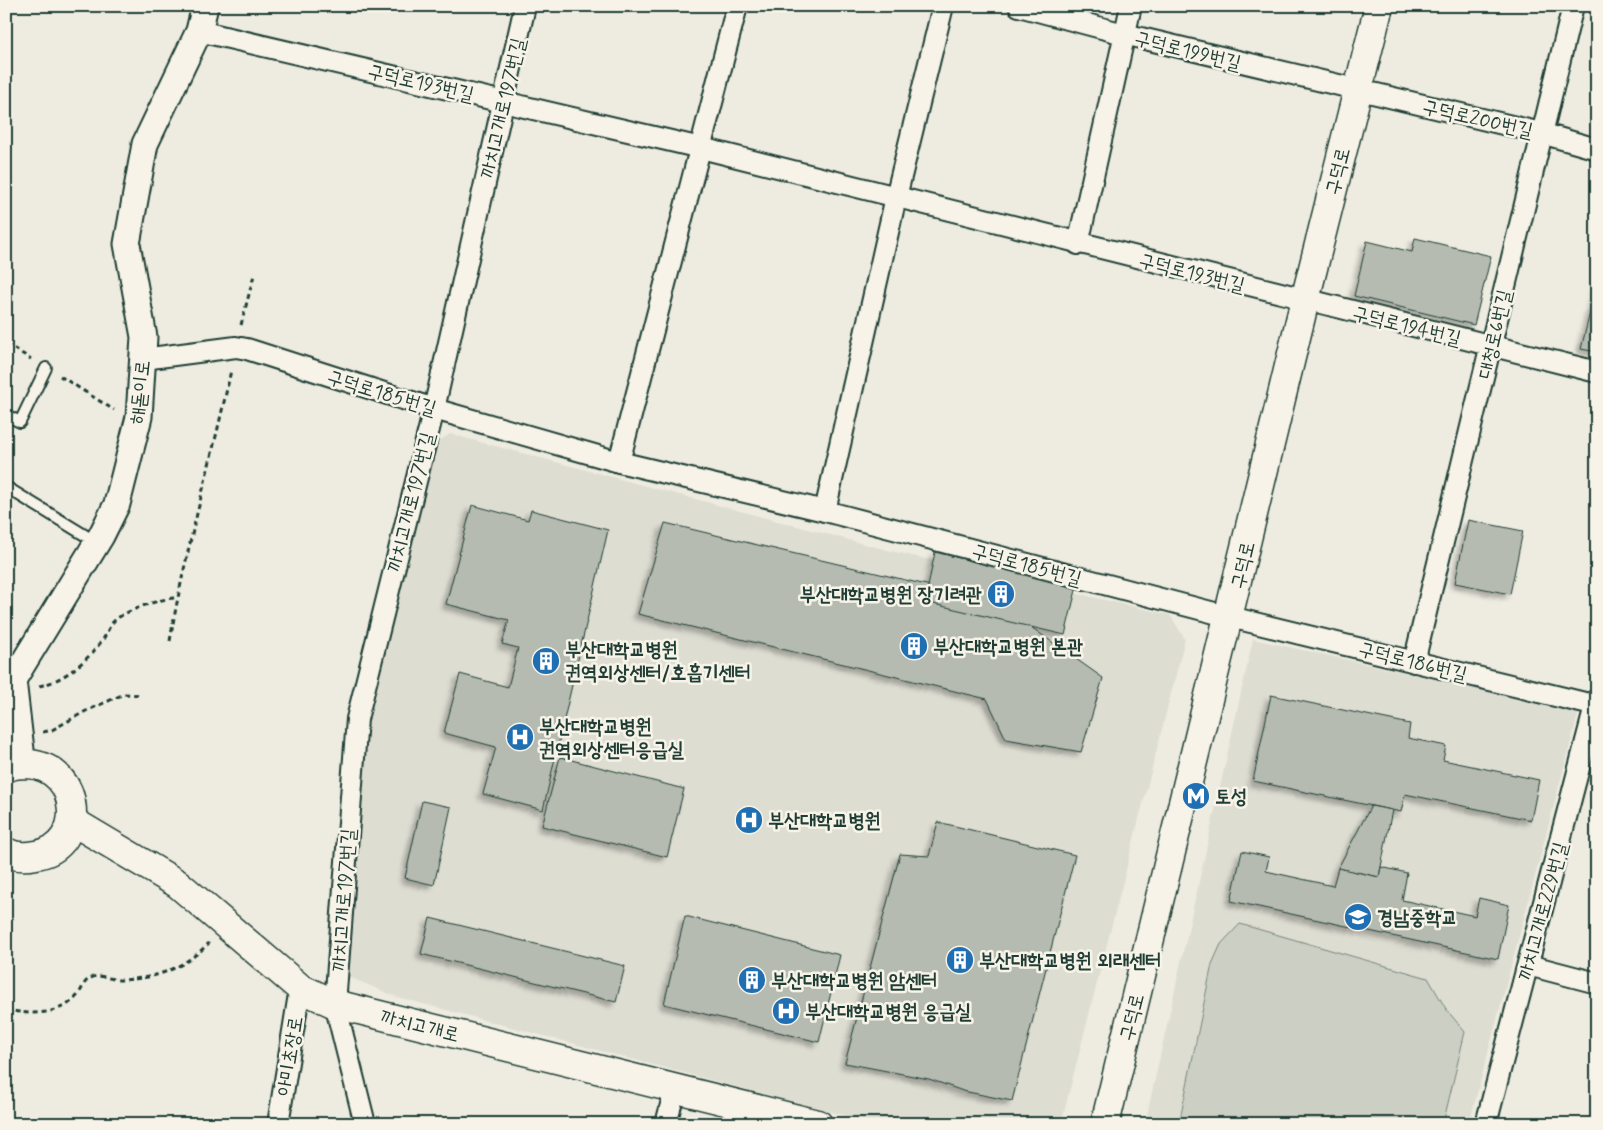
<svg xmlns="http://www.w3.org/2000/svg" width="1603" height="1130" font-family="Mynerve,'Poor Story',sans-serif">
<defs>
<filter id="shadow"><feDropShadow dx="-4.5" dy="4.5" stdDeviation="2.5" flood-color="#0004"/></filter>
</defs>
<rect width="100%" height="100%" fill="#eeece1"/>
<filter id="ink" filterUnits="userSpaceOnUse"><feTurbulence type="fractalNoise" baseFrequency=".02" numOctaves="2"/><feDisplacementMap in="SourceGraphic" scale="10" xChannelSelector="R" yChannelSelector="G"/><feConvolveMatrix kernelMatrix="1 2 1 2 8 2 1 2 1" color-interpolation-filters="sRGB"/></filter>
<g filter="url(#ink)">
<!-- built -->
<g fill="#ddddd2">
<path d="M450 434 887 550 1170 615 1185 639 1061 1124H877L397 997 349 977 363 729 432 446Z"/>
<path d="M1253 639 1579 711 1469 1124H1145Z"/>
</g>
<!-- green -->
<path fill="#cccfc4" stroke="#76867c" d="M1240 924 1428 978 1446 1009 1465 1032 1443 1124H1179L1212 964 1221 944Z"/>
<!-- building -->
<g fill="#b5bbb0" stroke="#1f3d34" filter="url(#shadow)">
<path d="M1415 238 1491 256 1474 325 1354 296 1367 241 1412 252Z"/>
<path d="M1597 284V352L1581 349Z"/>
<path d="M472 505 528 520 531 510 608 530 543 810 483 794 496 747 444 733 460 674 508 687 518 648 502 644 509 620 446 604Z"/>
<path d="M1468 520 1523 531 1510 594 1455 583Z"/>
<path d="M665 523 994 601 1103 678 1081 752 1006 739 987 699 638 614Z"/>
<path d="M935 552 1077 586 1065 635 925 602Z"/>
<path d="M1271 695 1410 724 1408 738 1446 746 1443 760 1539 780 1531 820 1405 794 1401 812 1253 781Z"/>
<path d="M560 757 684 789 667 857 542 826Z"/>
<path d="M422 801 451 807 434 885 405 878Z"/>
<path d="M1371 806 1392 810 1379 877 1338 868Z"/>
<path d="M938 822 1075 855 1012 1101 963 1091 929 1079 845 1063 900 854 929 856Z"/>
<path d="M1242 851 1269 857 1266 871 1333 886 1338 868 1379 877 1381 867 1407 873 1402 900 1475 916 1479 898 1509 905 1498 959 1231 901Z"/>
<path d="M685 916 840 955 819 1042 664 1004Z"/>
<path d="M430 918 625 966 616 1002 421 954Z"/>
</g>
<g fill="none" stroke-linecap="round" stroke-linejoin="round">
<defs>
<g id="service">
<path d="M6 415 20 422 46 368"/>
<path d="M6 487 96 542"/>
</g>
<g id="minor">
<path d="M1019 6 1124 34 1541 133 1597 149"/>
<path d="M199 31 701 148 1597 372"/>
<path d="M1078 244 1131 6"/>
<path d="M143 359 236 347 247 349 434 409 619 462 825 511 1230 617 1597 706"/>
<path d="M619 462 737 6"/>
<path d="M825 511 896 197 943 6"/>
<path d="M1414 662 1573 6"/>
<path d="M1528 965 1597 983"/>
<path d="M278 1124 300 988"/>
<path d="M365 1124 335 1004 357 719 434 409 525 6"/>
<path d="M666 1124 675 1089"/>
<path d="M1486 1124 1597 699"/>
</g>
<path id="tertiary" d="M21 764V750L13 680 101 536 117 504 139 417 144 337 127 244 145 144 199 31 205 6"/>
<g id="secondary">
<path d="M6 768C13 764 21 764 28 764 82 767 88 847 36 855 26 857 15 857 6 852"/>
<path d="M72 821 178 884 300 988 335 1004 818 1124"/>
</g>
<path id="primary" d="M1105 1124 1305 300 1379 6"/>
</defs>
<!-- service casing -->
<use href="#service" stroke="#1f3d34" stroke-width="14"/>
<!-- minor casing -->
<use href="#minor" stroke="#1f3d34" stroke-width="24"/>
<!-- tertiary casing -->
<use href="#tertiary" stroke="#1f3d34" stroke-width="29"/>
<!-- secondary casing -->
<use href="#secondary" stroke="#1f3d34" stroke-width="31"/>
<!-- primary casing -->
<use href="#primary" stroke="#1f3d34" stroke-width="31"/>
<!-- path -->
<g stroke="#1f3d34" stroke-width="3" stroke-dasharray="5 4" stroke-linecap="butt">
<path d="M241 325 254 275"/>
<path d="M6 344 31 359"/>
<path d="M60 376 114 410"/>
<path d="M170 641C185 550 212 461 231 370"/>
<path d="M39 686C63 681 87 661 101 642 106 636 108 628 113 622 121 612 164 597 177 598"/>
<path d="M43 732 52 730 86 711 124 694 141 695"/>
<path d="M6 1009C29 1016 61 1015 77 996 84 988 82 981 93 977 101 974 112 980 120 980 155 979 183 969 209 943"/>
</g>
<!-- service -->
<use href="#service" stroke="#f7f3e8" stroke-width="10"/>
<!-- minor -->
<use href="#minor" stroke="#f7f3e8" stroke-width="20"/>
<!-- tertiary -->
<use href="#tertiary" stroke="#f7f3e8" stroke-width="25"/>
<!-- secondary -->
<use href="#secondary" stroke="#f7f3e8" stroke-width="28"/>
<!-- primary -->
<use href="#primary" stroke="#f7f3e8" stroke-width="28"/>
</g>
</g>
<!-- icons -->
<defs>
<symbol id="building-disc" viewBox="-11 -11 22 22"><circle r="9.5" fill="#1f6fb2" stroke="#f7f3e8"/><path d="M-4-6H4V6H1V3H-1V6H-4ZM-2.5-4.3h1.7v1.8h-1.7ZM.8-4.3h1.7v1.8H.8ZM-2.5-1h1.7V.8h-1.7ZM.8-1h1.7V.8H.8Z" fill="#fff"/></symbol>
<symbol id="hospital-disc" viewBox="-11 -11 22 22"><circle r="9.5" fill="#1f6fb2" stroke="#f7f3e8"/><path d="M-5-5h3v3.5h4V-5h3V5h-3V1.5h-4V5h-3Z" fill="#fff"/></symbol>
<symbol id="metro-disc" viewBox="-11 -11 22 22"><circle r="9.5" fill="#1f6fb2" stroke="#f7f3e8"/><path d="M-5.5 5V-5H-3L0 0L3-5H5.5V5H3V-.5L0 4L-3-.5V5Z" fill="#fff"/></symbol>
<symbol id="school-disc" viewBox="-11 -11 22 22"><circle r="9.5" fill="#1f6fb2" stroke="#f7f3e8"/><path d="M0-5L7-2L0 1L-7-2ZM-4 1L0 2.5L4 1V4Q0 6-4 4Z" fill="#fff"/></symbol>
</defs>
<g fill-rule="evenodd">
<use href="#building-disc" x="985" y="578" width="32" height="32"/>
<use href="#building-disc" x="898" y="630" width="32" height="32"/>
<use href="#building-disc" x="530" y="645" width="32" height="32"/>
<use href="#hospital-disc" x="504" y="721" width="32" height="32"/>
<use href="#metro-disc" x="1180" y="780" width="32" height="32"/>
<use href="#hospital-disc" x="733" y="804" width="32" height="32"/>
<use href="#school-disc" x="1342" y="901" width="32" height="32"/>
<use href="#building-disc" x="944" y="944" width="32" height="32"/>
<use href="#building-disc" x="736" y="964" width="32" height="32"/>
<use href="#hospital-disc" x="770" y="995" width="32" height="32"/>
</g>
<g text-anchor="middle" stroke-width="5" stroke-linejoin="round" paint-order="stroke">
<!-- street labels -->
<g font-size="20" fill="#1f3d34" stroke="#f7f3e8">
<text transform="translate(1188 50) rotate(14)" y="7">구덕로199번길</text>
<text transform="translate(421 82) rotate(13)" y="7">구덕로193번길</text>
<text transform="translate(502 108) rotate(-77)" y="7">까치고개로197번길</text>
<text transform="translate(1478 118) rotate(13)" y="7">구덕로200번길</text>
<text transform="translate(1337 171) rotate(-76)" y="7">구덕로</text>
<text transform="translate(1192 272) rotate(14)" y="7">구덕로193번길</text>
<text transform="translate(1407 325) rotate(14)" y="7">구덕로194번길</text>
<text transform="translate(1494 334) rotate(-77)" y="7">대청로6번길</text>
<text transform="translate(139 392) rotate(-84)" y="7">해돋이로</text>
<text transform="translate(382 392) rotate(17)" y="7">구덕로185번길</text>
<text transform="translate(410 502) rotate(-76)" y="7">까치고개로197번길</text>
<text transform="translate(1027 564) rotate(15)" y="7">구덕로185번길</text>
<text transform="translate(1242 565) rotate(-77)" y="7">구덕로</text>
<text transform="translate(1413 661) rotate(14)" y="7">구덕로186번길</text>
<text transform="translate(343 900) rotate(-86)" y="7">까치고개로197번길</text>
<text transform="translate(1542 911) rotate(-75)" y="7">까치고개로229번길</text>
<text transform="translate(1131 1017) rotate(-76)" y="7">구덕로</text>
<text transform="translate(420 1025) rotate(14)" y="7">까치고개로</text>
<text transform="translate(289 1056) rotate(-81)" y="7">아미초장로</text>
</g>
<!-- poi labels -->
<g font-size="20" font-weight="bold" fill="#1f3d34" stroke="#f7f3e8" text-anchor="start">
<text x="982" y="601" text-anchor="end">부산대학교병원 장기려관</text>
<text x="933" y="653">부산대학교병원 본관</text>
<text x="565" y="656">부산대학교병원<tspan x="565" dy="23">권역외상센터/호흡기센터</tspan></text>
<text x="539" y="733">부산대학교병원<tspan x="539" dy="23">권역외상센터응급실</tspan></text>
<text x="1215" y="803">토성</text>
<text x="768" y="827">부산대학교병원</text>
<text x="1377" y="924">경남중학교</text>
<text x="979" y="967">부산대학교병원 외래센터</text>
<text x="771" y="987">부산대학교병원 암센터</text>
<text x="805" y="1018">부산대학교병원 응급실</text>
</g>
</g>
<!-- margin -->
<rect width="1603" height="1130" fill="none" stroke="#f7f3e8" stroke-width="25"/>
<rect x="12" y="12" width="1578" height="1105" fill="none" stroke="#1f3d34" stroke-width="2" filter="url(#ink)"/>
</svg>
